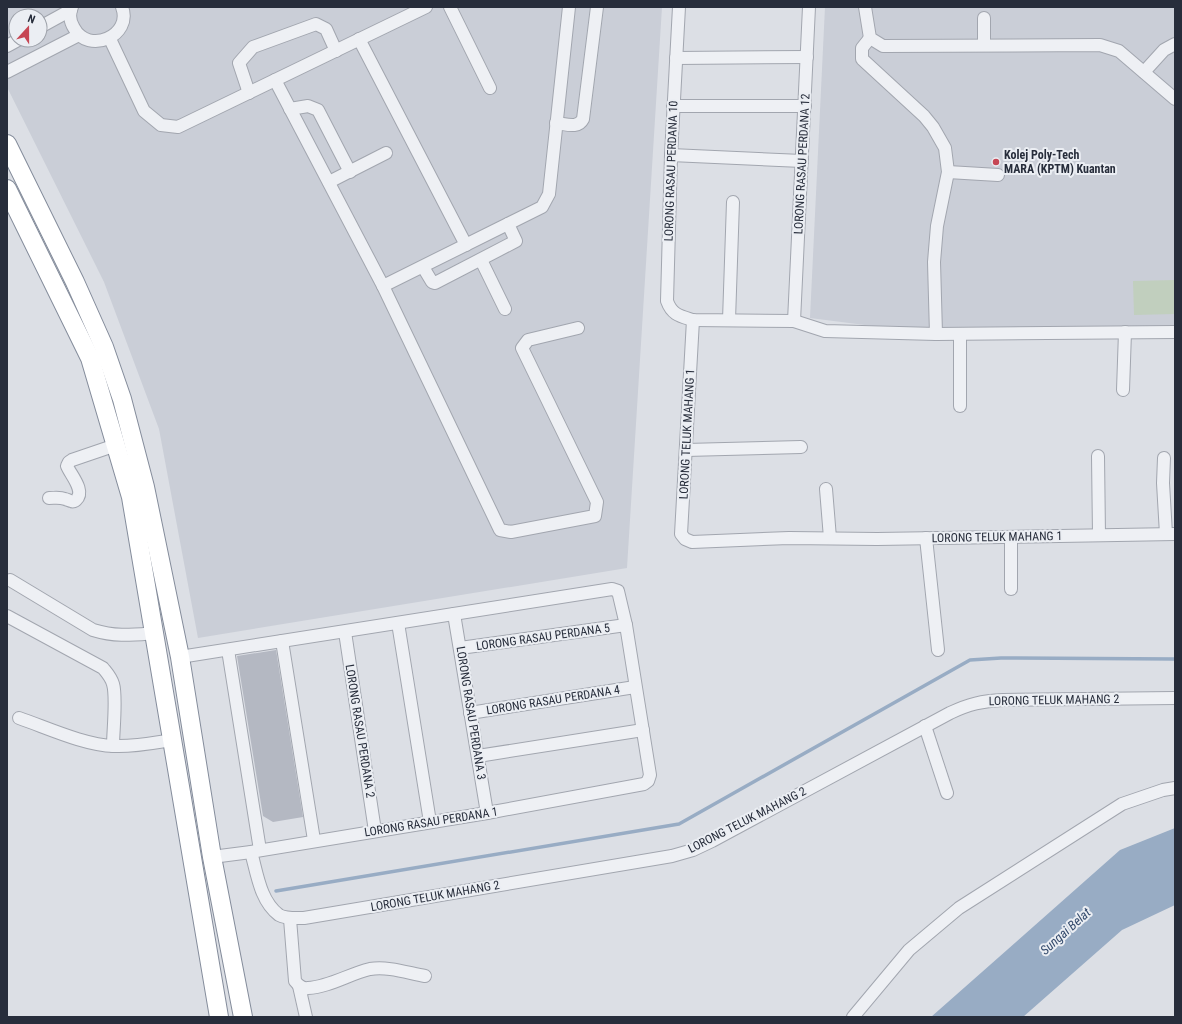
<svg xmlns="http://www.w3.org/2000/svg" width="1182" height="1024" font-family="'Roboto Condensed',sans-serif">
<rect width="100%" height="100%" fill="#dcdfe5"/>
<!-- built -->
<g fill="#caced7" fill-rule="evenodd">
<path d="M7 7H662L627 568 198 638 159 429 104 282 7 87ZM16 16H40V40H16Z"/>
<path d="M825 7H1175V329L904 330 810 318Z"/>
</g>
<!-- green -->
<path fill="#c1cfbe" d="M1175 280V314L1134 315 1133 281Z"/>
<!-- water -->
<path fill="#98acc4" d="M1175 828V905L1122 930 1023 1017H931L1120 850Z"/>
<g fill="none" stroke-linecap="round" stroke-linejoin="round">
<!-- stream -->
<path stroke="#98acc4" stroke-width="3.5" d="M276 891 679 824 970 660 1001 658 1175 659"/>
</g>
<!-- building -->
<path fill="#b4b8c2" d="M276 650 303 817 273 822 263 816 237 656Z"/>
<g fill="none" stroke-linecap="round" stroke-linejoin="round">
<defs>
<g id="minor">
<path d="M72 7C69 14 70 22 74 28 88 55 133 36 122 7"/>
<path d="M450 7 490 88"/>
<path d="M679 7 671 155 667 301C672 315 680 316 693 320L794 321 825 331 936 334 1175 332"/>
<path d="M865 7 870 38 883 46 1100 45 1119 51 1175 99"/>
<path d="M984 18V45"/>
<path d="M40 27 71 10"/>
<path d="M870 38 862 48V59L924 116 933 127 945 148 948 172 937 226 934 262 936 334"/>
<path d="M110 39 144 111 161 125 178 127 426 7"/>
<path d="M359 39 466 245"/>
<path d="M7 46 18 40"/>
<path d="M676 58 807 57"/>
<path d="M7 72 79 35"/>
<path d="M1144 72 1164 50 1175 44"/>
<path d="M275 80 383 286 542 207 549 194 569 7"/>
<path d="M249 93 239 63 253 47 316 24 326 29 336 51"/>
<path d="M673 106H805"/>
<path d="M290 109 308 106 318 110 350 172"/>
<path d="M556 123C566 124 578 129 583 119L597 7"/>
<path d="M671 155 802 161"/>
<path d="M948 172 998 175"/>
<path d="M329 182 386 153"/>
<path d="M481 260 505 309"/>
<path d="M423 267 432 282 435 283 516 241 508 224"/>
<path d="M383 286 500 530 511 532 595 516 597 502 522 348 528 340 578 328"/>
<path d="M693 320 681 534 685 539 692 542 789 538 877 539 1175 534"/>
<path d="M729 320 733 202"/>
<path d="M794 321 809 7"/>
<path d="M960 334V406"/>
<path d="M1123 390 1125 332"/>
<path d="M686 450 801 447"/>
<path d="M1098 456 1099 535"/>
<path d="M1164 458 1163 483 1166 534"/>
<path d="M826 489 830 538"/>
<path d="M49 498C55 498 60 497 65 499 66 499 70 501 71 501 73 502 75 501 76 500 86 491 70 474 67 466L69 462 72 460 116 445"/>
<path d="M926 538 938 650"/>
<path d="M10 580 93 630C116 637 131 635 154 633"/>
<path d="M1011 589V537"/>
<path d="M454 614 487 813"/>
<path d="M7 616 103 668C107 673 111 677 113 684 117 697 113 731 113 746"/>
<path d="M398 623 430 822"/>
<path d="M345 632 375 831"/>
<path d="M282 641 314 840"/>
<path d="M460 648 626 625"/>
<path d="M228 650 260 850"/>
<path d="M180 657 612 589 618 591 626 625 650 775 648 781 644 784 487 813 251 852 212 857"/>
<path d="M470 713 635 687"/>
<path d="M19 718C48 728 84 745 114 746 133 747 153 743 172 740"/>
<path d="M925 726 947 793"/>
<path d="M478 756 643 730"/>
<path d="M251 852C257 873 260 901 279 915 286 919 296 918 304 918L672 856 693 850 712 841 950 713C969 704 982 701 1003 700L1175 698"/>
<path d="M290 919 295 981C298 985 302 989 308 988 329 987 349 974 370 969 388 966 408 973 425 976"/>
<path d="M299 986 306 1017"/>
<path d="M853 1017 909 950 959 908 1122 804 1163 790 1175 788"/>
</g>
<g id="highway">
<path d="M7 144 75 282 104 347 122 399 145 487 180 657 212 857 243 1017"/>
<path d="M7 189 90 358 131 497 219 1017"/>
</g>
</defs>
<!-- minor casing -->
<use href="#minor" stroke="#a2a6af" stroke-width="14"/>
<!-- highway casing -->
<use href="#highway" stroke="#848c9b" stroke-width="20"/>
<!-- minor -->
<use href="#minor" stroke="#eef0f4" stroke-width="12"/>
<!-- highway -->
<use href="#highway" stroke="#fff" stroke-width="18"/>
</g>
<!-- markers -->
<circle fill="#c64654" stroke="#ebeef3" stroke-width="1.5" cx="996" cy="162" r="4"/>
<g text-anchor="middle" stroke-width="4" stroke-linejoin="round" paint-order="stroke">
<!-- poi labels -->
<g font-size="12" font-weight="bold" fill="#272d3b" stroke="#ebeef3" text-anchor="start">
<text x="1004" y="159">Kolej Poly-Tech<tspan x="1004" dy="14">MARA (KPTM) Kuantan</tspan></text>
</g>
<!-- street labels -->
<g font-size="12" fill="#272d3b" stroke="#ebeef3">
<text transform="translate(802 164) rotate(-87)" y="4">LORONG RASAU PERDANA 12</text>
<text transform="translate(671 171) rotate(-88)" y="4">LORONG RASAU PERDANA 10</text>
<text transform="translate(687 434) rotate(-87)" y="4">LORONG TELUK MAHANG 1</text>
<text transform="translate(997 537) rotate(-1)" y="4">LORONG TELUK MAHANG 1</text>
<text transform="translate(543 637) rotate(-8)" y="4">LORONG RASAU PERDANA 5</text>
<text transform="translate(553 700) rotate(-9)" y="4">LORONG RASAU PERDANA 4</text>
<text transform="translate(1054 700) rotate(-1)" y="4">LORONG TELUK MAHANG 2</text>
<text transform="translate(471 713) rotate(81)" y="4">LORONG RASAU PERDANA 3</text>
<text transform="translate(360 731) rotate(81)" y="4">LORONG RASAU PERDANA 2</text>
<text transform="translate(747 820) rotate(-27)" y="4">LORONG TELUK MAHANG 2</text>
<text transform="translate(431 822) rotate(-9)" y="4">LORONG RASAU PERDANA 1</text>
<text transform="translate(435 896) rotate(-10)" y="4">LORONG TELUK MAHANG 2</text>
</g>
<!-- water labels -->
<g font-size="13" font-style="italic" fill="#334a6c" stroke="#ebeef3">
<text transform="translate(1065 931) rotate(-42)" y="5">Sungai Belat</text>
</g>
</g>
<!-- border -->
<rect width="1182" height="1024" fill="none" stroke="#272d3b" stroke-width="16"/>
<!-- north arrow -->
<g transform="translate(28 28) rotate(21)"><circle r="19" fill="#ebeef3" stroke="#9da1a9"/>
<path d="M0-3L7 15L0 10L-7 15Z" fill="#c64654"/>
<text y="-6" font-size="11" font-weight="bold" text-anchor="middle" fill="#272d3b">N</text>
</g>
</svg>
